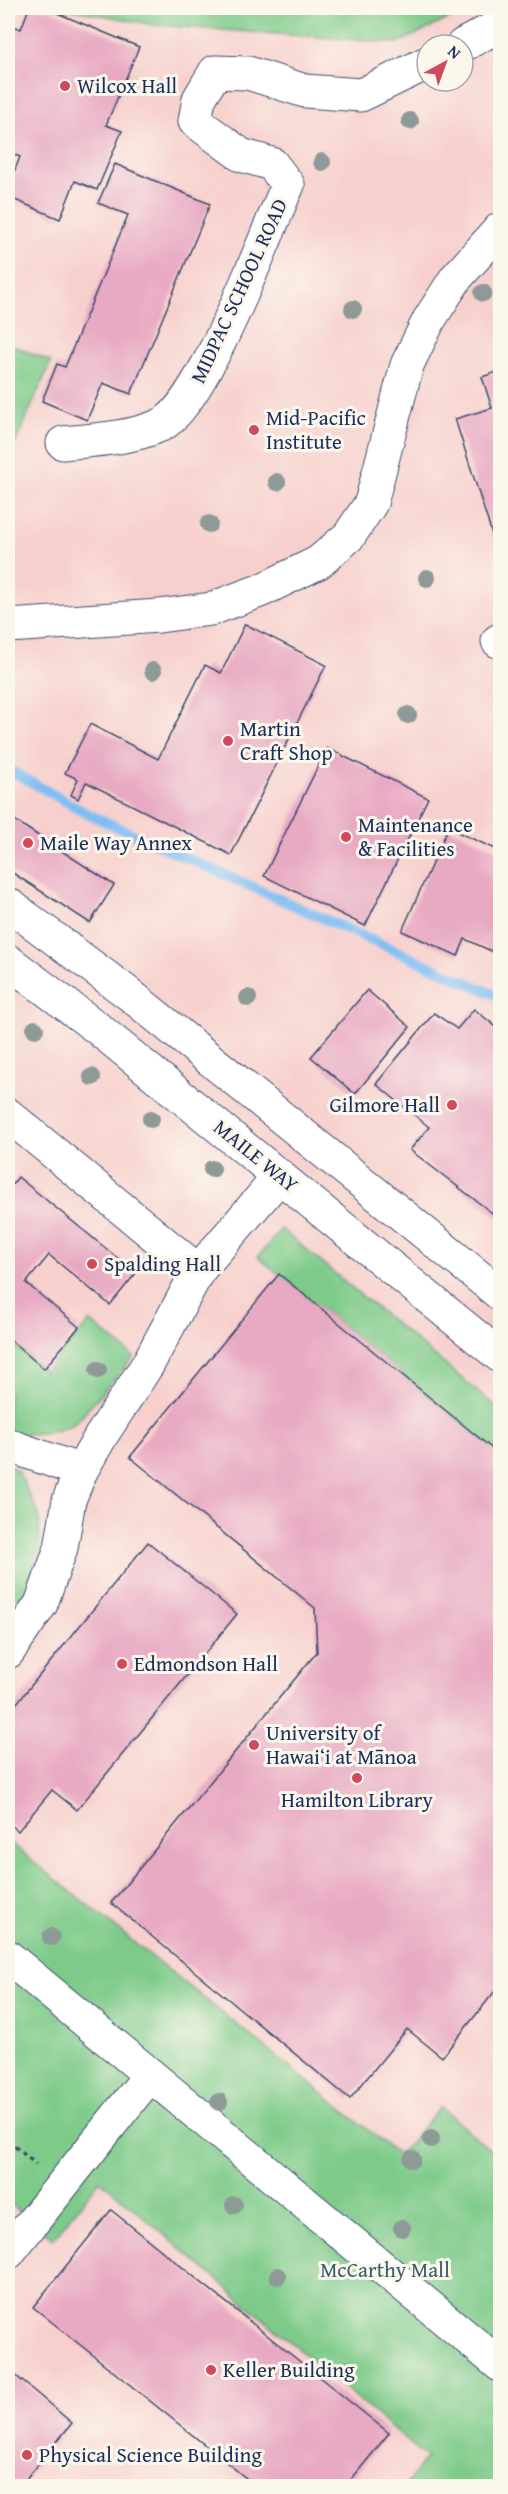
<svg xmlns="http://www.w3.org/2000/svg" width="508" height="2494" font-family="'Gentium Book Plus',serif">
<rect width="100%" height="100%" fill="#fbf7ec"/>
<filter id="ink" filterUnits="userSpaceOnUse"><feTurbulence type="fractalNoise" baseFrequency=".0167" numOctaves="2"/><feDisplacementMap in="SourceGraphic" scale="12" xChannelSelector="R" yChannelSelector="G"/><feConvolveMatrix kernelMatrix="1 2 1 2 8 2 1 2 1" color-interpolation-filters="sRGB"/></filter>
<filter id="wash" filterUnits="userSpaceOnUse"><feTurbulence type="fractalNoise" baseFrequency=".008" numOctaves="4" result="noise"/><feDisplacementMap in="SourceGraphic" scale="24" xChannelSelector="R" yChannelSelector="G"/><feGaussianBlur stdDeviation="1.35" result="paint"/><feColorMatrix in="noise" values="0 0 0 0 0 0 0 0 0 0 0 0 0 0 0 0 0 1.4 0 .05"/><feComposite in="paint" operator="in"/></filter>
<g filter="url(#wash)">
<rect width="100%" height="100%" fill="#f6e3cc"/>
<!-- built -->
<path fill="#f7d0cd" fill-rule="evenodd" d="M8 8H500V2486H8ZM427 45H463V81H427Z"/>
<!-- green -->
<g fill="#7dca89" stroke="#4c7c74" stroke-width="1.5">
<path d="M63 8H471L398 43 155 25Z"/>
<path d="M8 343 51 362 15 444 8 441Z"/>
<path d="M281 1229 500 1410V1455L258 1257Z"/>
<path d="M90 1321 134 1357 74 1424 53 1432 17 1435 8 1430V1339L45 1372Z"/>
<path d="M8 1464 18 1471 39 1515 40 1551 20 1602 8 1617Z"/>
<path d="M8 1841 399 2155 440 2107 500 2158V2486H405L426 2457 100 2180 53 2239 8 2202Z"/>
</g>
<g fill="none" stroke-linecap="round" stroke-linejoin="round">
<!-- stream -->
<path stroke="#7fbdf3" stroke-width="10" d="M8 769 88 814 500 997"/>
</g>
<g id="blocks">
<!-- building -->
<g fill="#e8a9c2">
<path d="M29 8H45L139 47 106 125 122 131 97 190 75 181 60 219 8 197V187L20 157 8 152V24L21 29Z"/>
<path d="M115 164 210 204 131 394 103 383 87 420 42 401 57 364 65 367 128 215 98 203Z"/>
<path d="M500 371V559L455 419 492 408 482 377Z"/>
<path d="M245 624 326 665 231 855 86 782 78 799 71 795 78 779 65 773 90 724 158 759 205 665 221 673Z"/>
<path d="M327 748 428 798 365 926 264 876Z"/>
<path d="M8 816 114 885 90 923 8 870Z"/>
<path d="M448 828 498 850 500 856V955L465 939 458 956 402 931Z"/>
<path d="M367 990 410 1027 355 1094 311 1057Z"/>
<path d="M474 1009 500 1030V1219L410 1150 429 1127 376 1084 434 1013 457 1029Z"/>
<path d="M18 1177 136 1273 110 1305 49 1255 26 1283 79 1327 44 1369 8 1338V1190Z"/>
<path d="M279 1274 500 1455V1985L442 2057 407 2029 350 2099 111 1903 317 1652 315 1608 130 1457Z"/>
<path d="M148 1542 237 1614 77 1810 52 1790 18 1831 8 1822V1714Z"/>
<path d="M111 2210 389 2433 346 2486H256L33 2307Z"/>
<path d="M8 2369 72 2423 21 2486H8Z"/>
</g>
</g>
</g>
<g filter="url(#ink)">
<use href="#blocks" fill-opacity="0" stroke="#3c4a6e" stroke-width="1.5"/>
<g fill="none" stroke-linecap="round" stroke-linejoin="round">
<defs>
<g id="minor">
<path d="M463 45 500 25"/>
<path d="M63 443C95 440 132 438 161 425 203 405 266 233 288 185L272 164 241 155 195 121 199 99 215 72 248 73 305 91 361 95 427 63"/>
<path d="M8 626 159 616 211 609 262 590 319 562 349 536 371 503 407 365 429 320 456 278 500 229"/>
<path d="M498 641 500 640"/>
<path d="M8 904 129 994 500 1294"/>
<path d="M8 961 96 1027 500 1356"/>
<path d="M8 1115 198 1271"/>
<path d="M8 1445 81 1471"/>
<path d="M8 1652 41 1604 61 1548 69 1500 81 1471 101 1436 148 1364 198 1271 280 1176"/>
<path d="M8 1957 500 2365"/>
<path d="M8 2253 150 2075"/>
</g>
</defs>
<!-- minor casing -->
<use href="#minor" stroke="#3c4a6e" stroke-width="35"/>
<!-- path -->
<path stroke="#3c4a6e" stroke-width="4" stroke-dasharray="4.5 4.5" stroke-linecap="butt" d="M8 2140 36 2164"/>
<!-- minor -->
<use href="#minor" stroke="#fff" stroke-width="33"/>
</g>
<!-- trees -->
<g fill="#8e9a97">
<circle cx="410" cy="121" r="9"/>
<circle cx="322" cy="162" r="9"/>
<circle cx="483" cy="293" r="9"/>
<circle cx="353" cy="309" r="9"/>
<circle cx="277" cy="482" r="9"/>
<circle cx="209" cy="524" r="9"/>
<circle cx="427" cy="578" r="9"/>
<circle cx="153" cy="671" r="9"/>
<circle cx="408" cy="715" r="9"/>
<circle cx="248" cy="998" r="9"/>
<circle cx="35" cy="1029" r="9"/>
<circle cx="92" cy="1077" r="9"/>
<circle cx="151" cy="1119" r="9"/>
<circle cx="212" cy="1169" r="9"/>
<circle cx="98" cy="1370" r="9"/>
<circle cx="51" cy="1937" r="9"/>
<circle cx="219" cy="2102" r="9"/>
<circle cx="431" cy="2139" r="9"/>
<circle cx="412" cy="2159" r="9"/>
<circle cx="234" cy="2205" r="9"/>
<circle cx="402" cy="2228" r="9"/>
<circle cx="278" cy="2276" r="9"/>
</g>
</g>
<!-- markers -->
<g fill="#d1495b" stroke="#fbf7ec" stroke-width="2">
<circle cx="65" cy="86" r="6"/>
<circle cx="254" cy="430" r="6"/>
<circle cx="228" cy="741" r="6"/>
<circle cx="346" cy="837" r="6"/>
<circle cx="28" cy="843" r="6"/>
<circle cx="452" cy="1105" r="6"/>
<circle cx="92" cy="1264" r="6"/>
<circle cx="122" cy="1664" r="6"/>
<circle cx="254" cy="1745" r="6"/>
<circle cx="357" cy="1778" r="6"/>
<circle cx="211" cy="2370" r="6"/>
<circle cx="27" cy="2455" r="6"/>
</g>
<g text-anchor="middle" stroke-width="6" stroke-linejoin="round" paint-order="stroke">
<!-- poi labels -->
<g font-size="21" fill="#1b2f5e" stroke="#fbf7ec" text-anchor="start">
<text x="77" y="93">Wilcox Hall</text>
<text x="266" y="425">Mid-Pacific<tspan x="266" dy="24">Institute</tspan></text>
<text x="240" y="736">Martin<tspan x="240" dy="24">Craft Shop</tspan></text>
<text x="358" y="832">Maintenance<tspan x="358" dy="24">&amp; Facilities</tspan></text>
<text x="40" y="850">Maile Way Annex</text>
<text x="440" y="1112" text-anchor="end">Gilmore Hall</text>
<text x="104" y="1271">Spalding Hall</text>
<text x="134" y="1671">Edmondson Hall</text>
<text x="266" y="1740">University of<tspan x="266" dy="24">Hawaiʻi at Mānoa</tspan></text>
<text x="357" y="1807" text-anchor="middle">Hamilton Library</text>
<text x="223" y="2377">Keller Building</text>
<text x="39" y="2462">Physical Science Building</text>
</g>
<!-- street labels -->
<g font-size="21" fill="#1b2f5e" stroke="#fbf7ec">
<text transform="translate(239 291) rotate(-65)" y="7">MIDPAC SCHOOL ROAD</text>
<text transform="translate(256 1156) rotate(39)" y="7">MAILE WAY</text>
</g>
<!-- park labels -->
<g font-size="21" fill="#385e6b" stroke="#fbf7ec">
<text x="385" y="2277">McCarthy Mall</text>
</g>
</g>
<!-- margin -->
<rect width="508" height="2494" fill="none" stroke="#fbf7ec" stroke-width="30"/>
<!-- north arrow -->
<g transform="translate(445 63) rotate(41)"><circle r="28" fill="#fbf7ec" stroke="#a1a7b3" stroke-width="1.5"/>
<path d="M0-4.5L10 22L0 15L-10 22Z" fill="#d1495b"/>
<text y="-9" font-size="16" font-weight="bold" text-anchor="middle" fill="#1b2f5e">N</text>
</g>
</svg>
